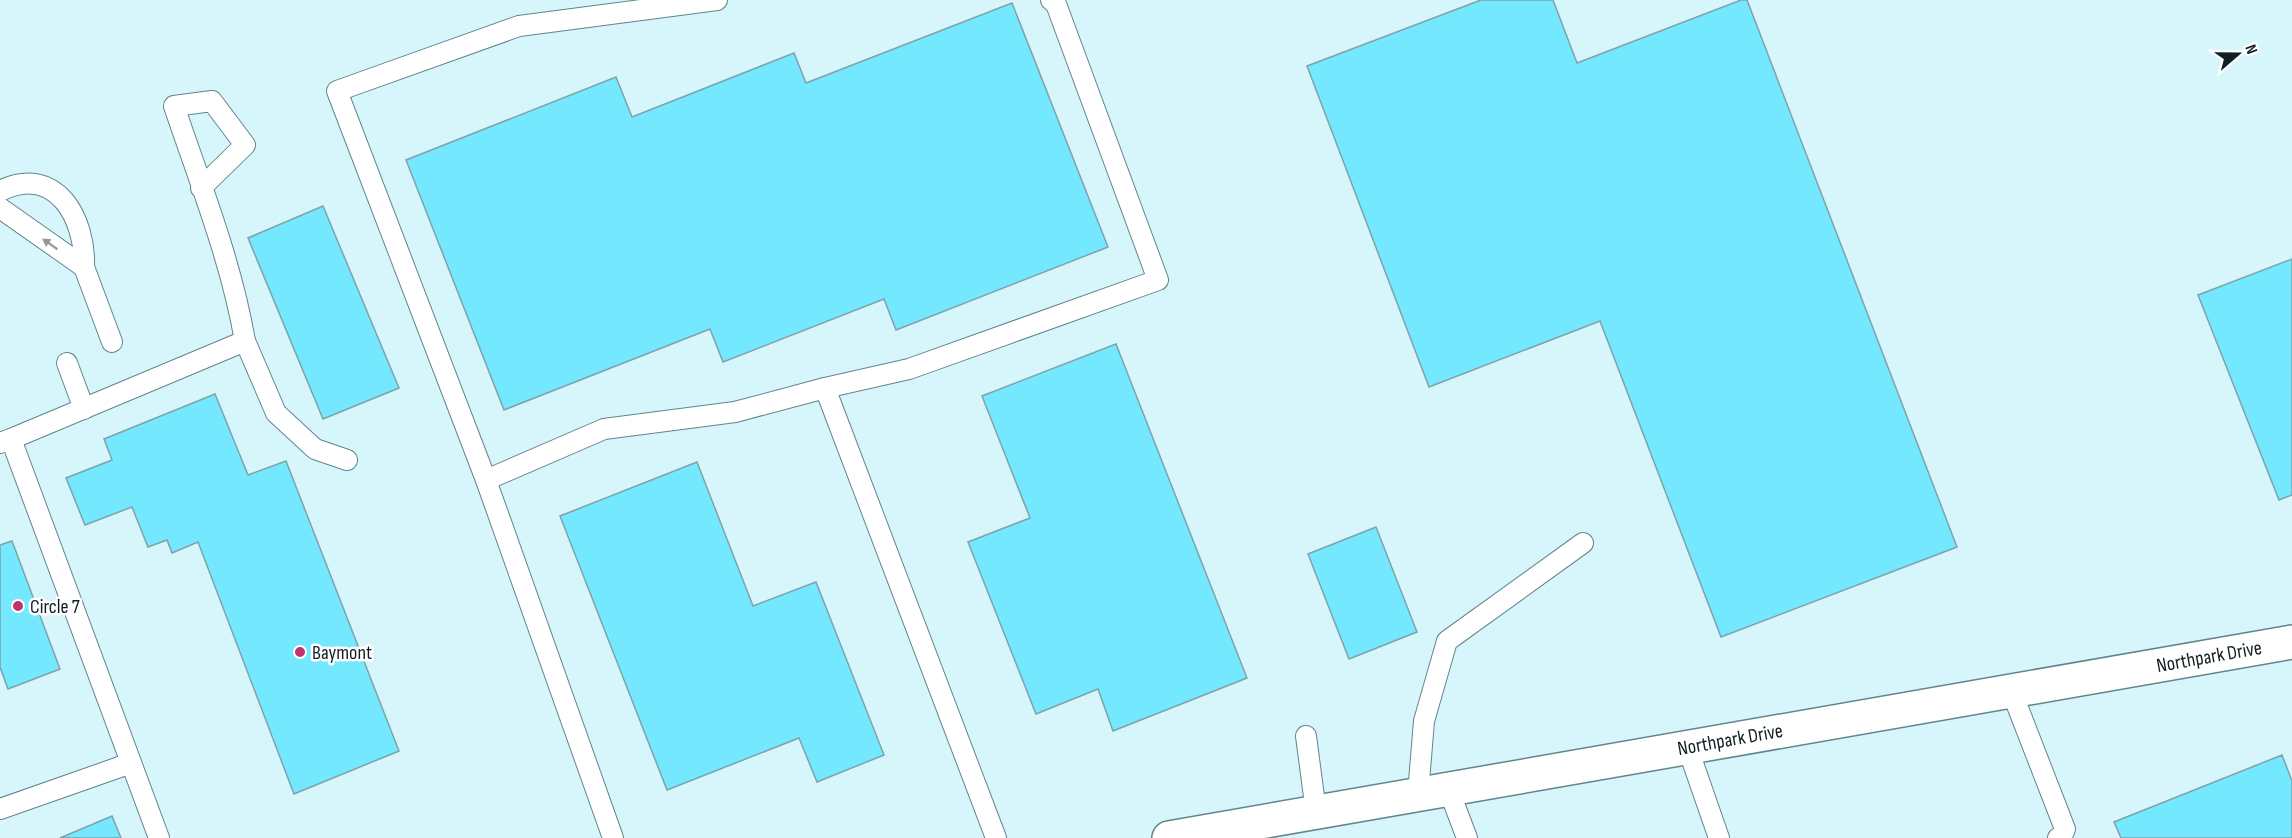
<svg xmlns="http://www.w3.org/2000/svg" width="2292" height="838" font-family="'Sofia Sans Condensed',sans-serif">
<rect width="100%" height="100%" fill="#d7f6fc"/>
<!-- building -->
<g fill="#74e8ff" stroke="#7ea2aa" stroke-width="1.5">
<path d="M1481 0H1553L1577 63 1741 0H1747L1957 547 1721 637 1600 321 1429 387 1307 66Z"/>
<path d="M1012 3 1108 247 896 330 884 299 723 362 710 329 504 410 406 160 616 77 632 117 794 53 806 83Z"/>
<path d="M323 206 399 388 323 419 248 238Z"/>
<path d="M2292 259V495L2279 500 2198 295Z"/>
<path d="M1116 344 1247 678 1113 731 1098 689 1036 714 968 542 1030 518 982 396Z"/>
<path d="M215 394 248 475 286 461 399 751 294 794 198 542 172 553 167 540 148 547 132 507 85 525 66 478 112 460 104 439Z"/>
<path d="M697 462 753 606 816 582 884 755 817 782 799 738 667 790 560 516Z"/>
<path d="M1376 527 1417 632 1349 659 1308 554Z"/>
<path d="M12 541 60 669 8 689 0 667V545Z"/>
<path d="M2282 755 2292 781V838H2121L2114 822Z"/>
<path d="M112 816 121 838H60Z"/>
</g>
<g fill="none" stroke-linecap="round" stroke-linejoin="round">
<defs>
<g id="service">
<path d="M201 188 245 145 212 101 174 106C200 183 231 260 245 341"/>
<path d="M0 191C56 163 86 219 84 267"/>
<path d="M0 208 84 267 112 342"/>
<path d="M67 363 84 409"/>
<path d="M825 388 909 369 1158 280 1056 4 1051 0"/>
<path d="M11 439 245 341 276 413 315 449 347 460"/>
<path d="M0 443 11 439 159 838"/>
<path d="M486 480 337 91 519 26 717 0"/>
<path d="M2011 690 2065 829 2062 836 2058 838"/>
<path d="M1306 736 1316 812"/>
<path d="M1687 746 1719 838"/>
<path d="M1448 788 1467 838"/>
<path d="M1418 794 1424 721 1447 641 1583 543"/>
<path d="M0 809 131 763"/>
<path d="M613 838 486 480 604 429 735 412 825 388 996 838"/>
</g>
<path id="minor" d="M1169 838 2292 642"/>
</defs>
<!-- service casing -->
<use href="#service" stroke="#61858c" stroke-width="22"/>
<!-- minor casing -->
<use href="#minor" stroke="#61858c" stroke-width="36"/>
<!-- service -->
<use href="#service" stroke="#fff" stroke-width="20"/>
<!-- minor -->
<use href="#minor" stroke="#fff" stroke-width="33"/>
</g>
<!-- one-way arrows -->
<defs><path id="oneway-solid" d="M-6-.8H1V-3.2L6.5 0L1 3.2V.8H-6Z" transform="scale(1.5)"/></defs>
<use fill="#949a9c" href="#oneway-solid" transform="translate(50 244) rotate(-145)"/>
<!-- markers -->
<g fill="#bf346a" stroke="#fff" stroke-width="2">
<circle cx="18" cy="606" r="6"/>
<circle cx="300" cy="652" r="6"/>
</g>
<g text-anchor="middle" stroke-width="5" stroke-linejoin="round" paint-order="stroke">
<!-- poi labels -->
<g font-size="20" fill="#111f22" stroke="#fff" text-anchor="start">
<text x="30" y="613">Circle 7</text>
<text x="312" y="659">Baymont</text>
</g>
<!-- street labels -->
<g font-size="20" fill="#111f22" stroke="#fff">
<text transform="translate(2209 656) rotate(-10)" y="7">Northpark Drive</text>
<text transform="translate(1730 739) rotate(-10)" y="7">Northpark Drive</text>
</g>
</g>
<!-- north arrow -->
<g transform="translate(2238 54) rotate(70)" stroke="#ffffff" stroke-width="4.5" paint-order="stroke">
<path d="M0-4.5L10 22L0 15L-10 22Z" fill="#111f22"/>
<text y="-9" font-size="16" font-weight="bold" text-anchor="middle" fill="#111f22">N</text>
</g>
</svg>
